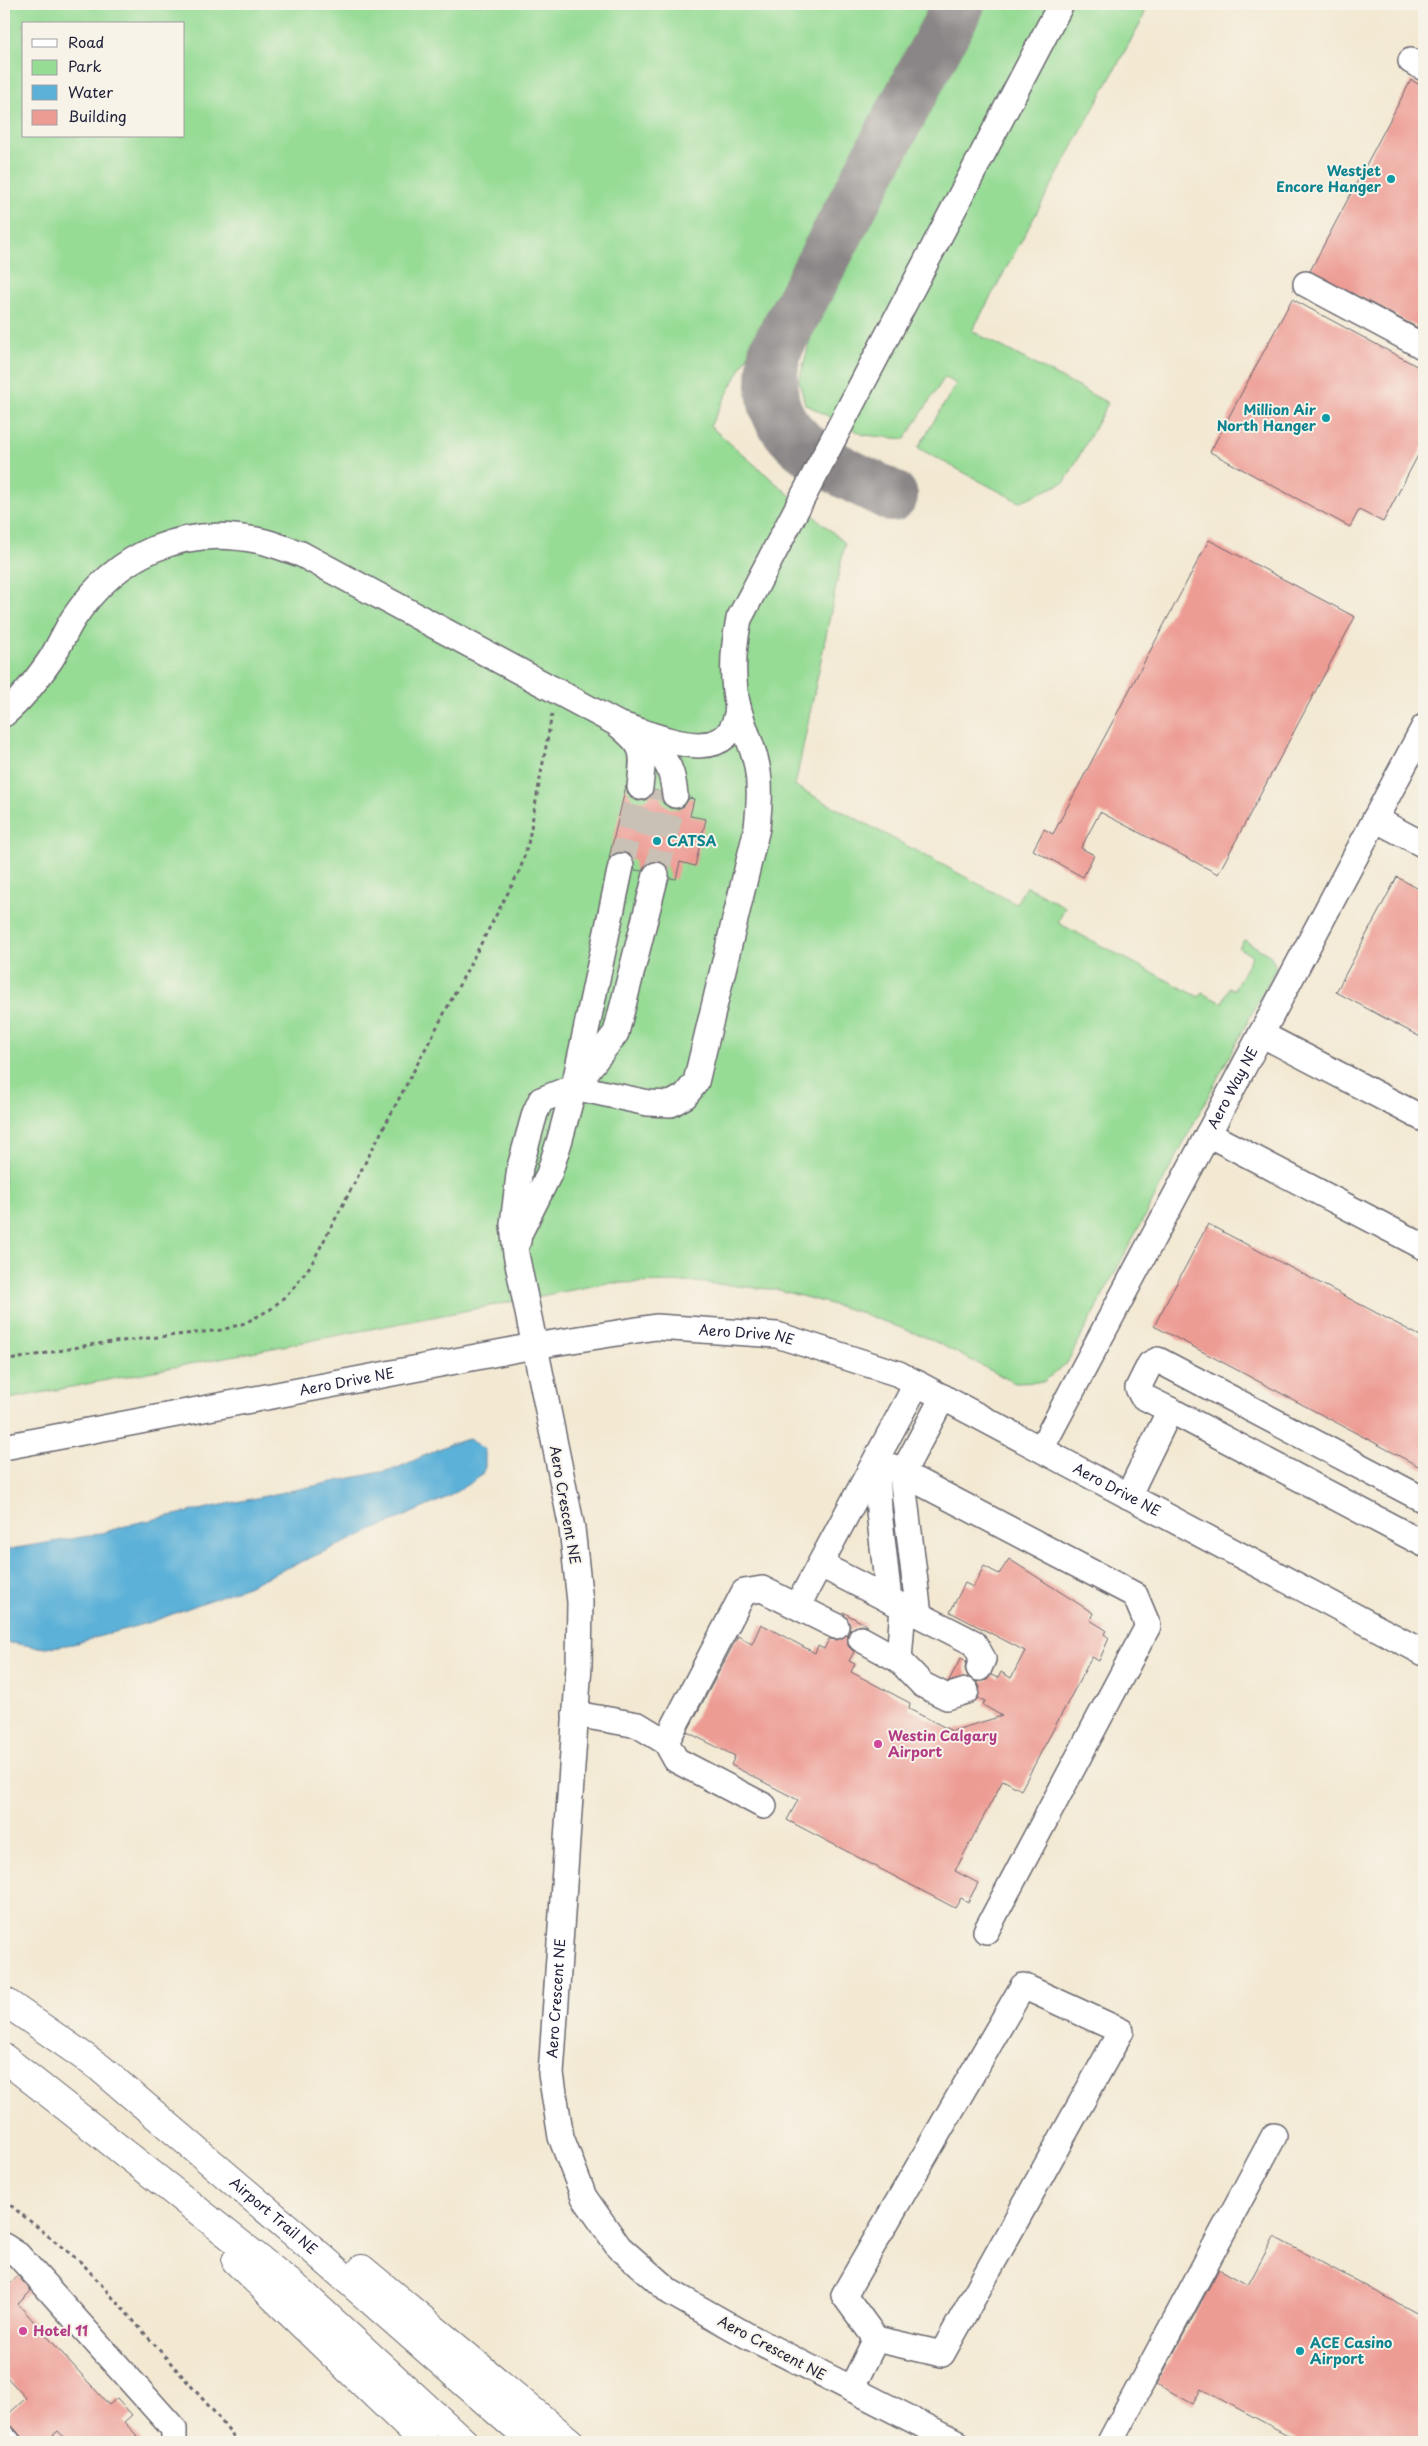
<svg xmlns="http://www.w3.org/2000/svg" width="1428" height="2446" font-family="'Playpen Sans',sans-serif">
<rect width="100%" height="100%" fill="#f7f3e8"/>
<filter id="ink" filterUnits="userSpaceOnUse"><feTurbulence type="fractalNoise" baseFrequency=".02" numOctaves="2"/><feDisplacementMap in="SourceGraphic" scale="10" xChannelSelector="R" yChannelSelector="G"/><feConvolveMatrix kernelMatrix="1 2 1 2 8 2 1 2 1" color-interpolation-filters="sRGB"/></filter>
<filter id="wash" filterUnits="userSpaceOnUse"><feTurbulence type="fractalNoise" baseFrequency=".0096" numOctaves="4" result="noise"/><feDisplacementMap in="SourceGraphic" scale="20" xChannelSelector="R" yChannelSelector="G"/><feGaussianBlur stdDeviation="1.12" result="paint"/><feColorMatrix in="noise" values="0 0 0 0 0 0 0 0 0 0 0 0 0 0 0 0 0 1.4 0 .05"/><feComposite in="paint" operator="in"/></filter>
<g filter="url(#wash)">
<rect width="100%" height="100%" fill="#f3e9d3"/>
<!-- green -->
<g fill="#96dc95" stroke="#5c7f68" fill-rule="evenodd">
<path d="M4 4H935L710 426 845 543 795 786 1016 904 1026 886 1065 907 1058 923 1199 997 1202 993 1222 1003 1229 988 1234 990 1252 956 1239 948 1244 940 1271 956 1276 968 1067 1363 1043 1382 1015 1383 930 1339 856 1311 779 1290 696 1282 608 1283 4 1400ZM24 24H184V136H24Z"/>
<path d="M983 4H1147L1143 18 972 331 1108 403 1065 482 1019 502 918 448 956 384 945 377 905 439 864 435 805 404 799 381 815 322Z"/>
</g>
<!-- water -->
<path fill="#5bb1d8" stroke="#3e6a8a" d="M469 1439 485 1450V1467L481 1476 448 1497 242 1588 154 1621 73 1644 46 1648 4 1642V1550L94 1535 136 1523 395 1469 450 1444Z"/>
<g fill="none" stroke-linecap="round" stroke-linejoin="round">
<!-- taxiway -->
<path stroke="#8a8687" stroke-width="52" d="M892 496C852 475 786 452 774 403 770 386 773 370 774 353L959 4"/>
</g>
<g id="blocks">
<!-- building -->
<g fill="#ed9c94">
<path d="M1411 80 1424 87V331L1310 271Z"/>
<path d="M1292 299 1424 370V444L1383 522 1359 510 1350 527 1210 452Z"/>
<path d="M1209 540 1355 617 1218 874 1100 812 1081 848 1094 855 1083 877 1033 850 1044 829 1053 834Z"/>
<path d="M626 786 631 798 638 801 646 800 654 790 660 792 663 803 670 808 677 809 684 806 689 798 694 799 690 816 706 819 695 866 680 862 676 879 670 878 666 865 660 861H652L645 865 642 871 635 870 634 861 624 852 616 853 609 858Z"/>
<path d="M1397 877 1424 892V1039L1336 992Z"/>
<path d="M1208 1224 1424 1338V1469L1154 1326Z"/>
<path d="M1009 1559 1093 1613 1090 1620 1106 1630 1104 1634 1109 1638 1099 1661 1092 1657 1021 1790 1003 1780 955 1871 978 1883 968 1902 961 1898 955 1908 787 1820 798 1800 731 1765 735 1756 687 1732 738 1636 752 1644 761 1624 815 1653 818 1646 824 1649 829 1639 837 1640 848 1634V1646L854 1652 849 1661 855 1664 851 1672 910 1703 909 1709 952 1731 1002 1716 983 1705 985 1701 978 1698 980 1687 977 1682 987 1680 991 1675 998 1678 1001 1672 1011 1678 1025 1651 950 1612 965 1583 973 1587 984 1566 999 1574Z"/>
<path d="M843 1612 868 1626H867L860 1625 849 1631 850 1625Z"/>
<path d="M961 1658 966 1661 965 1669 968 1677 948 1682Z"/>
<path d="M1274 2237 1424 2317V2442H1301L1201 2389 1193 2404 1157 2384 1219 2269 1248 2285Z"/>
<path d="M18 2276 31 2291 18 2304 109 2405 117 2398 132 2415 124 2422 143 2442H68L58 2431 45 2442H22V2438L14 2428 4 2424V2418L26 2398 4 2374V2288Z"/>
</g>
</g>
</g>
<g filter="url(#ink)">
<use href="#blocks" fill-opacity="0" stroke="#6b6870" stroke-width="1"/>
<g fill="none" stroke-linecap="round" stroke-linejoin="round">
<!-- minor-tunnel -->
<g stroke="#c9c1b5" stroke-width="25" stroke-dasharray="25 12" stroke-linecap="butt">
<path d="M647 836 658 791"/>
<path d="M621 866 640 787"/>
<path d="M656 875 675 795"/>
</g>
<defs>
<g id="minor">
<path d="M1411 61 1424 68"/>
<path d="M1306 284 1424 347"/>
<path d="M4 714C21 700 38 678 51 659 59 646 65 632 73 619 117 553 183 524 261 541 274 544 288 550 301 554L616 723C646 747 644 750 640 787"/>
<path d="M621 725C658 736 732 772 738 707"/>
<path d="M637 740C666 758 671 761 675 795"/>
<path d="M1375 819 1424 845"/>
<path d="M1261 1034 1424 1119"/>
<path d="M579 1081 616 1033 656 875"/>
<path d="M1208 1134 1424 1247"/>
<path d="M518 1241 519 1234 549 1174 560 1139 574 1087 621 866"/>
<path d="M1170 1410 1424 1544"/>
<path id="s1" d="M4 1447 534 1346 656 1327 777 1335 899 1374 1424 1653"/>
<path id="s2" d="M1041 1449 1424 727"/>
<path d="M877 1460 1135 1595 1148 1626 986 1931"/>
<path d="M877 1463 879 1511 889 1600"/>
<path d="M1128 1496 1170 1410 1142 1396 1138 1388 1150 1364 1158 1360 1424 1500"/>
<path d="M821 1565 974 1643 983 1659 979 1668"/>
<path d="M798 1605 917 1383"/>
<path d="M919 1615 902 1474 943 1397"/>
<path d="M861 1639 899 1660 923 1685 947 1697 966 1691"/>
<path d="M899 1660 903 1607"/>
<path d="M575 1714 638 1725 666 1742"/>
<path d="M764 1806 676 1760 666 1742 744 1592 762 1589 836 1626"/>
<path d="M4 2246 18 2255 174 2429V2442"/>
<path d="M851 2389 876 2339 942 2354 1121 2031 1023 1986 844 2295 876 2339"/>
<path d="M4 2438 8 2442"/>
<path id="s3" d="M956 2442 746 2335 670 2292 619 2247 584 2197 561 2137 551 2074 579 1665 580 1602 572 1528 516 1254 513 1224 520 1167 535 1113 541 1100 574 1087 648 1103 671 1104 685 1096 696 1082 757 828C759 808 761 787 757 766 753 746 743 727 738 707 731 678 733 648 739 619L1061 4"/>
<path d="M1110 2442 1274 2136"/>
</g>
<g id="highway">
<path id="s4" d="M4 2001 99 2067 295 2234 532 2442"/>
<path d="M4 2058 300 2291 464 2442"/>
<path d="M236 2261 424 2442"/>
<path d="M362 2269 570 2442"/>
</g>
</defs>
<!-- minor casing -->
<use href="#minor" stroke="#6b6870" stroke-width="28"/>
<!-- highway casing -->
<use href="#highway" stroke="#6b6870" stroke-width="30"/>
<!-- path -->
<g stroke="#6b6870" stroke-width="3" stroke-dasharray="4 4" stroke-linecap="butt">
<path d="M4 1361 95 1344 222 1330 245 1323 271 1309 291 1291 311 1265 520 870 528 844 552 714"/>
<path d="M4 2200 83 2264 216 2414 237 2442"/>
</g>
<!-- minor -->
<use href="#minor" stroke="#fff" stroke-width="25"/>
<!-- highway -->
<use href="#highway" stroke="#fff" stroke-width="28"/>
</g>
</g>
<!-- markers -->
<g fill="#0f9aa8" stroke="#f7f3e8" stroke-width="2">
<circle cx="1391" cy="179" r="5"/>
<circle cx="1326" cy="418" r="5"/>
<circle cx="657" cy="841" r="5"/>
<circle cx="1300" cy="2351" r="5"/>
</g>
<g fill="#d1479c" stroke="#f7f3e8" stroke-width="2">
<circle cx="878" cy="1744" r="5"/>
<circle cx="23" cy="2331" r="5"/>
</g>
<g text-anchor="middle" stroke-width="4" stroke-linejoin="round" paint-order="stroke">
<!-- culture labels -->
<g font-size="14" font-weight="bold" fill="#0d838f" stroke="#f7f3e8" text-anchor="end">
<text x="1381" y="176">Westjet<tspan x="1381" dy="16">Encore Hanger</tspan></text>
<text x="1316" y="415">Million Air<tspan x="1316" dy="16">North Hanger</tspan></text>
<text x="667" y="846" text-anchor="start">CATSA</text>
<text x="1310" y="2348" text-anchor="start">ACE Casino<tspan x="1310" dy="16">Airport</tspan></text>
</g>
<!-- street labels -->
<g font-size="14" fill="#22223b" stroke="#f7f3e8">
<text dy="5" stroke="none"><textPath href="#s2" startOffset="409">Aero Way NE</textPath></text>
<text dy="5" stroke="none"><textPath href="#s1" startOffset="754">Aero Drive NE</textPath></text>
<text dy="5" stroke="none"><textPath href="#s1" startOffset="349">Aero Drive NE</textPath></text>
<text dy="5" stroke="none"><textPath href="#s1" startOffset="1159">Aero Drive NE</textPath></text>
<text transform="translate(565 1505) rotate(80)" y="5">Aero Crescent NE</text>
<text dy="5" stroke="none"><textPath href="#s3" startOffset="656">Aero Crescent NE</textPath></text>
<text dy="5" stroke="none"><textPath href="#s4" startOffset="345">Airport Trail NE</textPath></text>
<text transform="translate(772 2348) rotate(28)" y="5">Aero Crescent NE</text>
</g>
<!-- hotel labels -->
<g font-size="14" font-weight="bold" fill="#b23c85" stroke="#f7f3e8" text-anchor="start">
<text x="888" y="1741">Westin Calgary<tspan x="888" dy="16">Airport</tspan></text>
<text x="33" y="2336">Hotel 11</text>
</g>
</g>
<!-- margin -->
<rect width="1428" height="2446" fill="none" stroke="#f7f3e8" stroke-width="20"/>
<!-- legend -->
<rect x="22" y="22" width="162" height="115" fill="#f7f3e8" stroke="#a29fa3"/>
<rect x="32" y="39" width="25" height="8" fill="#ffffff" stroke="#a29fa3"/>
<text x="68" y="48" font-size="15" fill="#22223b">Road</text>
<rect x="32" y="60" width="25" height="15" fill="#96dc95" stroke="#a29fa3"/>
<text x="68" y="72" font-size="15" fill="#22223b">Park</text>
<rect x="32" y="85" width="25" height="15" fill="#5bb1d8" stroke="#a29fa3"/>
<text x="68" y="98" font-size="15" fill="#22223b">Water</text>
<rect x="32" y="110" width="25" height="15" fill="#ed9c94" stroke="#a29fa3"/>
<text x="68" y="122" font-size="15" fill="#22223b">Building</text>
</svg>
